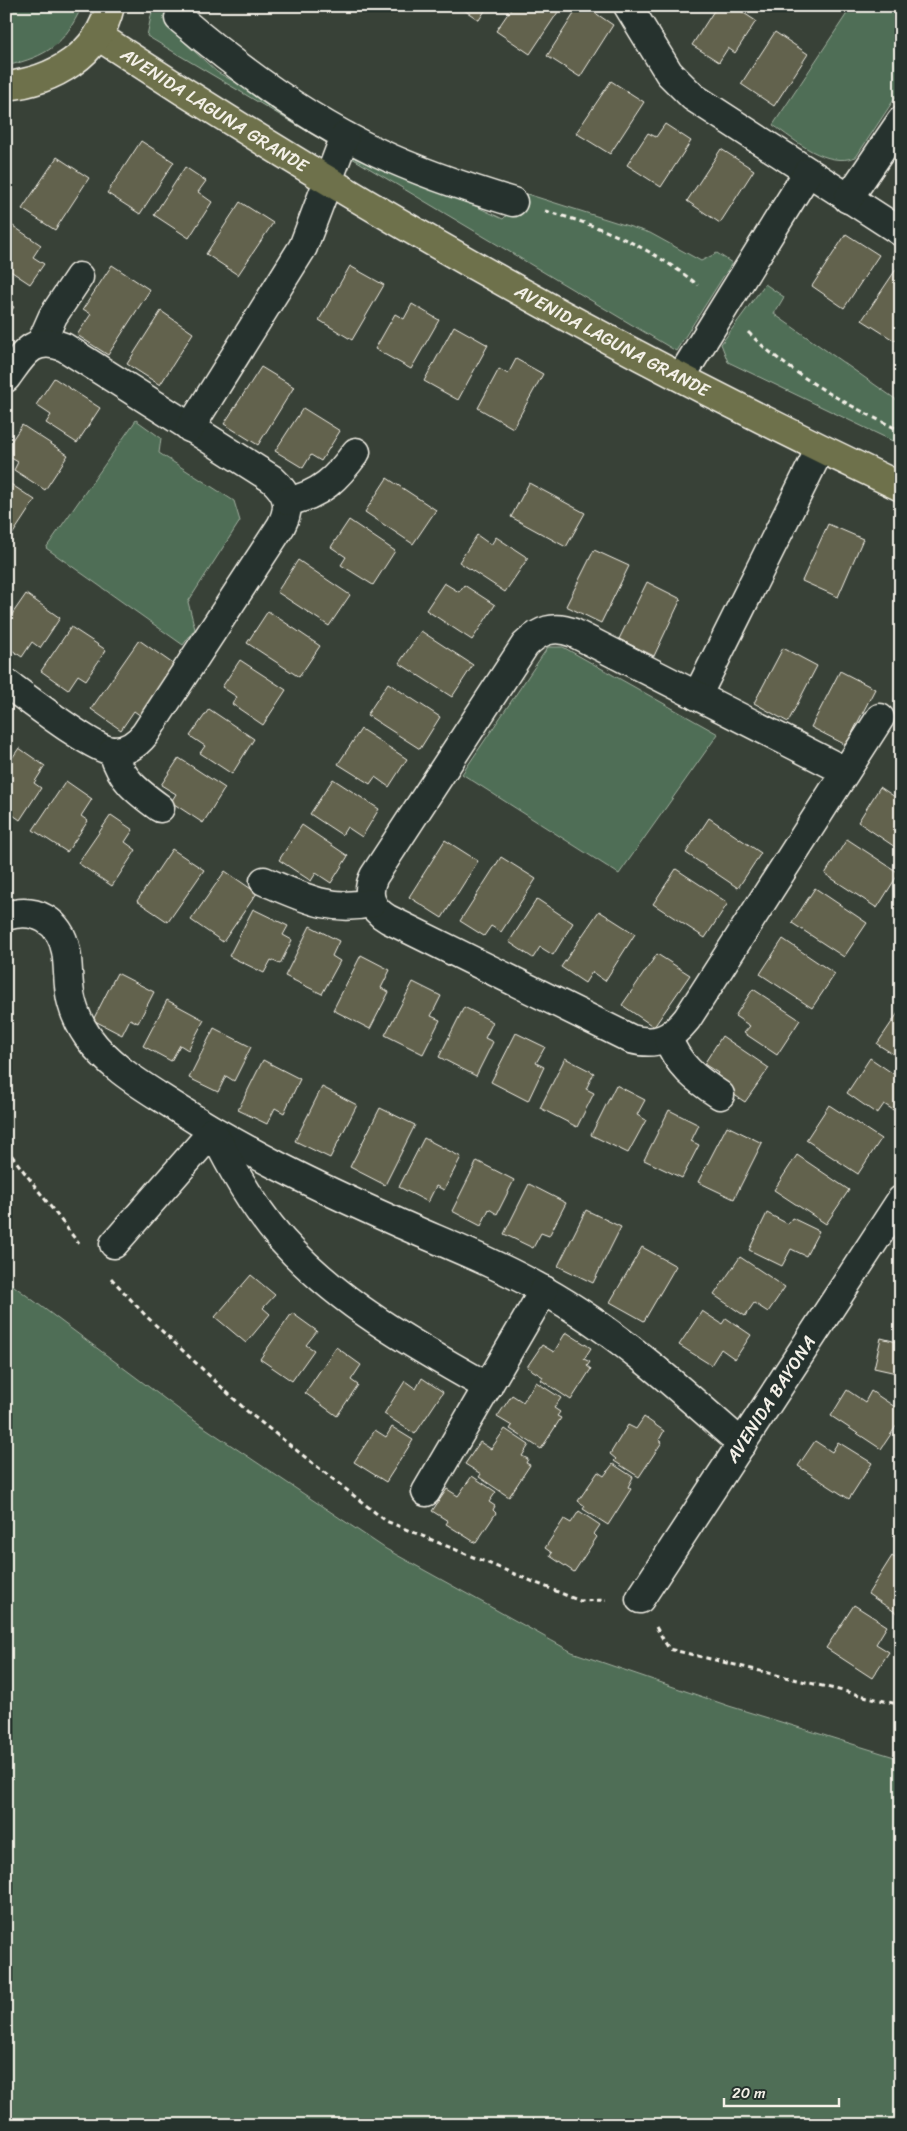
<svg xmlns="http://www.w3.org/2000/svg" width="907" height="2131" font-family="Sriracha,sans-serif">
<rect width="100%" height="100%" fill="#384137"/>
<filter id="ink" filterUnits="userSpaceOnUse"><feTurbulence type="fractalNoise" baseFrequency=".02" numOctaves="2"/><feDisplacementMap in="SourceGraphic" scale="10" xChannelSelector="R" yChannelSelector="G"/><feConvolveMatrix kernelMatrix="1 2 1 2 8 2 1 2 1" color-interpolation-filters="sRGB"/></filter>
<g filter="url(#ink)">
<!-- green -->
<g fill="#4f6e57" stroke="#a2b0a0">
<path d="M6 6H82C64 45 48 56 6 66Z"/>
<path d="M153 6H173L171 30 217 72 366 155 503 219 527 194 650 233 701 261 717 253 732 263 676 351 147 36Z"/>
<path d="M852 6H901V89L856 157C826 168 796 141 773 125Z"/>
<path d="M765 284 784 297 774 314 901 403V445L728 362 721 344Z"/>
<path d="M136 420 161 438 159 453 234 501 240 521 188 602 195 629 183 645 46 548Z"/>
<path d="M548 647H563L718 734 619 874 462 774Z"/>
<path d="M6 1280 189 1417 386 1549 572 1652 729 1706 901 1759V2125H6Z"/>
</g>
<!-- building -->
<g fill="#62624d" stroke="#f4f1e8">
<path d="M458 6H488L479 20Z"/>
<path d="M513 6H556L560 9 530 54 496 31Z"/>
<path d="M579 6H585L613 25 580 77 547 56Z"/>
<path d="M717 6H733L756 21 735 53 728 48 719 62 692 45Z"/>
<path d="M775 32 808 54 774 106 741 84Z"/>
<path d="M611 81 644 102 610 154 576 133Z"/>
<path d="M665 124 691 141 661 187 627 165 648 133 656 137Z"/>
<path d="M141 141 174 162 140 214 107 193Z"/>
<path d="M721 149 754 170 720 223 687 201Z"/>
<path d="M57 157 89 178 55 230 22 209Z"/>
<path d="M901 161V175L895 171Z"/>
<path d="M185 167 206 181 198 192 212 202 189 238 154 215Z"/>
<path d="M240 202 273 223 238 275 206 254Z"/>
<path d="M10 224 41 245 33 257 44 264 30 284 6 268V229Z"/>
<path d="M846 234 879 255 844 308 812 286Z"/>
<path d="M112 265 150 290 108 355 77 335 91 314 83 309Z"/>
<path d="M350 266 384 285 352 340 319 320Z"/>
<path d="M897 268 901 270V333L895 341 862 320Z"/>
<path d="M6 302 14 307 6 319Z"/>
<path d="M412 304 439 320 411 369 375 349 395 314 404 319Z"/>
<path d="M161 311 193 333 160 385 127 364Z"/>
<path d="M454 326 488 345 458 400 424 381Z"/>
<path d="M516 359 543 374 513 428 478 408 499 369 508 374Z"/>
<path d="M261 367 294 387 258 445 224 424Z"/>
<path d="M54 378 100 408 77 443 46 423 51 415 36 405Z"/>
<path d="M303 408 340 431 321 461 311 455 303 468 275 451Z"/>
<path d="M22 425 68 455 45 490 14 470 18 462 6 455V449Z"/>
<path d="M387 478 436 510 413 544 365 512Z"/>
<path d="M6 481 35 500 12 535 6 531Z"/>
<path d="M529 483 585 513 566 547 511 517Z"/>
<path d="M349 520 395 551 373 585 341 565 346 557 331 547Z"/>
<path d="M828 524 863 539 838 597 802 581Z"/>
<path d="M477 535 491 545 496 537 528 558 505 592 459 562Z"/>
<path d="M594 550 629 566 601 623 566 606Z"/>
<path d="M298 560 350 595 329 626 277 592Z"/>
<path d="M647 582 681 599 654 656 619 639Z"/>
<path d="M444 583 459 592 464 585 495 605 472 640 426 610Z"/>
<path d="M26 594 60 618 40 648 32 642 22 657 6 646V623Z"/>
<path d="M268 611 320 646 299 677 247 643Z"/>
<path d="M71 627 106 650 86 680 78 675 68 690 41 671Z"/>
<path d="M421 631 473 665 452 697 399 663Z"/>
<path d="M139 640 176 666 141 716 134 711 121 730 91 709Z"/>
<path d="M783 648 817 666 788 722 754 703Z"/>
<path d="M240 660 286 690 263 725 232 704 237 697 222 687Z"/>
<path d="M840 671 875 689 846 745 811 727Z"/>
<path d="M388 683 440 717 420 749 367 715Z"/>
<path d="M209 709 254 739 232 774 200 753 205 746 190 736Z"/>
<path d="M361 729 407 759 389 787 375 777 370 784 338 764Z"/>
<path d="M19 748 45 766 34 783 41 788 20 820 6 810V767Z"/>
<path d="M179 758 225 788 203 823 171 802 176 794 161 785Z"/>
<path d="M333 779 379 809 362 837 347 827 342 835 310 814Z"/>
<path d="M66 781 92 799 81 816 88 821 67 852 33 830Z"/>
<path d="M880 787 901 801V851L858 822Z"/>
<path d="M111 815 133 830 125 842 136 850 112 886 78 863Z"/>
<path d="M709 818 761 853 738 888 686 853Z"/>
<path d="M302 825 348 856 331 883 316 873 311 881 279 860Z"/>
<path d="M847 839 899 873 877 908 825 874Z"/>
<path d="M445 840 478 861 442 918 409 897Z"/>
<path d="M172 849 204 870 168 922 137 901Z"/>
<path d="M501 857 536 879 501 932 491 926 484 936 460 921Z"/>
<path d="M676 869 728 903 705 938 653 904Z"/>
<path d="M225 871 257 893 223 942 191 920Z"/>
<path d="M815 888 867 923 844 957 792 923Z"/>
<path d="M537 899 573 923 553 955 540 947 533 958 509 942Z"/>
<path d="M253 909 288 926 283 935 292 940 280 964 271 960 264 973 229 956Z"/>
<path d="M599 911 635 934 605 981 592 972 585 983 561 967Z"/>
<path d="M310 926 339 941 332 956 340 961 322 994 285 976Z"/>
<path d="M783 939 835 974 812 1008 760 974Z"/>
<path d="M657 954 690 975 654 1027 622 1005Z"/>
<path d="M361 955 390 970 381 988 389 992 370 1029 333 1010Z"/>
<path d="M117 973 154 992 138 1023 130 1019 122 1035 93 1020Z"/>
<path d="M413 982 441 996 431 1016 440 1020 423 1054 385 1035Z"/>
<path d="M753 989 800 1020 777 1055 744 1033 750 1026 735 1016Z"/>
<path d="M167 1000 204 1020 188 1050 180 1045 171 1061 143 1046Z"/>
<path d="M464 1007 493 1022 485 1038 493 1042 476 1076 439 1057Z"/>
<path d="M900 1010 901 1011V1059L877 1044Z"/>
<path d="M214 1028 251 1047 234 1081 226 1076 218 1092 189 1078Z"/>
<path d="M516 1033 545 1047 536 1063 544 1067 528 1101 491 1082Z"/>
<path d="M722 1036 769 1068 745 1102 713 1081 718 1073 704 1064Z"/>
<path d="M565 1058 594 1073 586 1089 594 1093 577 1127 540 1108Z"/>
<path d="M870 1058 901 1079V1109L898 1113 884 1104 877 1114 847 1093Z"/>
<path d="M263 1060 300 1079 284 1113 275 1108 267 1124 238 1110Z"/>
<path d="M616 1085 645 1100 637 1115 646 1120 628 1153 591 1135Z"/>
<path d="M322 1087 357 1105 330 1158 295 1141Z"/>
<path d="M829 1105 881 1139 858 1174 806 1140Z"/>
<path d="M380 1108 415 1125 385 1185 350 1167Z"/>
<path d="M669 1110 699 1125 691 1141 699 1145 682 1178 644 1160Z"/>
<path d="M727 1126 762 1143 734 1199 698 1182Z"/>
<path d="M424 1138 461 1157 444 1190 436 1186 428 1202 399 1187Z"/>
<path d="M797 1155 849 1190 826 1224 774 1190Z"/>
<path d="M477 1161 514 1180 497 1214 489 1209 481 1226 452 1211Z"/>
<path d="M529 1184 566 1203 549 1236 541 1233 533 1248 504 1234Z"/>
<path d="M586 1210 621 1227 593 1283 558 1266Z"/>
<path d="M767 1213 788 1224 792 1218 819 1231 806 1256 791 1249 782 1266 749 1250Z"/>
<path d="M642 1247 676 1266 644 1321 610 1302Z"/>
<path d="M740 1257 785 1287 768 1312 754 1303 745 1316 714 1295Z"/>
<path d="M251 1275 275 1295 263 1308 270 1314 246 1343 215 1317Z"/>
<path d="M702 1311 722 1324 726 1318 751 1335 735 1359 721 1349 711 1365 679 1345Z"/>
<path d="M292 1313 317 1331 306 1345 314 1350 292 1381 260 1359Z"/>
<path d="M566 1332 591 1348 584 1359 590 1362 587 1366 591 1369 571 1400 541 1380 543 1377 527 1367 542 1345 554 1352Z"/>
<path d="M881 1338 901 1343V1374L874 1368Z"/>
<path d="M336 1347 361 1365 351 1380 358 1385 337 1416 305 1393Z"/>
<path d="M422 1378 443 1392 415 1434 384 1414 405 1381 416 1389Z"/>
<path d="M536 1382 561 1398 554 1408 560 1412 557 1416 561 1418 541 1449 510 1429 512 1426 497 1417 512 1395 523 1402Z"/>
<path d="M847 1390 865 1402 871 1391 901 1411V1419L881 1449 831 1416Z"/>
<path d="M644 1417 664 1431 659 1440 662 1442 639 1477 614 1461 616 1459 610 1454 628 1425 636 1429Z"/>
<path d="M392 1427 413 1440 386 1482 354 1462 375 1430 386 1437Z"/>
<path d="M505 1429 529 1445 522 1456 528 1459 526 1463 530 1465 509 1497 479 1477 481 1474 465 1464 480 1442 491 1449Z"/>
<path d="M815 1441 832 1452 838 1442 872 1463 849 1499 798 1466Z"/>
<path d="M613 1464 633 1477 628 1487 631 1489 608 1525 583 1509 585 1506 578 1501 598 1472 604 1476Z"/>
<path d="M472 1476 496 1492 489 1502 495 1506 493 1510 496 1513 476 1543 446 1524 448 1521 432 1511 447 1489 458 1496Z"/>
<path d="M579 1511 600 1525 594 1534 597 1537 574 1572 550 1556 552 1553 545 1548 564 1519 571 1523Z"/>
<path d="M892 1556 901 1562V1616L868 1594Z"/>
<path d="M854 1605 887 1626 876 1644 889 1652 872 1678 826 1648Z"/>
</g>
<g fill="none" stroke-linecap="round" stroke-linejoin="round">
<defs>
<g id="minor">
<path d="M628 6 669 73 693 97 901 232"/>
<path d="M179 18C240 70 305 118 377 152 421 173 467 188 513 202"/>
<path d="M848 199 901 121"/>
<path d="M41 343 53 316 79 277"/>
<path d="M681 377 808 172"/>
<path d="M6 378C23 355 32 335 64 347L272 479C289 494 291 507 281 526L145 734C137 744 126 752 112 751 92 749 26 697 6 683"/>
<path d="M190 428 303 247 345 136"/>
<path d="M288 501C320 496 338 477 356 452"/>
<path d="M697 696 820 449"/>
<path d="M113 751C120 779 138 792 160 808"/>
<path d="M845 771 574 633C554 625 540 630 525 645L374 876C365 894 371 909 388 919L631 1039C656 1046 671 1039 687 1019L880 718"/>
<path d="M264 881C303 897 329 912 371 903"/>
<path d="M6 916C35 907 60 920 66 951 69 968 67 986 72 1003 75 1014 81 1027 88 1037 111 1069 145 1087 177 1108 245 1152 318 1187 392 1220 443 1243 494 1262 543 1290 616 1331 679 1388 742 1444"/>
<path d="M668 1038C677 1065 697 1080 720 1095"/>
<path d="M213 1131C232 1170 253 1207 282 1240 338 1303 415 1346 488 1387"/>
<path d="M114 1244 213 1131"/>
<path d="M426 1492 544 1290"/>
<path id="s1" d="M640 1599 901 1200"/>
</g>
<g id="major">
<path id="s2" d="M98 36C355 205 623 355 901 487"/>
<path d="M6 86C53 81 99 55 110 6"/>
</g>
</defs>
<!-- minor casing -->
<use href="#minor" stroke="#f4f1e8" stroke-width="31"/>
<!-- major casing -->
<use href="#major" stroke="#f4f1e8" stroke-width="31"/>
<!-- path -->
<g stroke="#f4f1e8" stroke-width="3" stroke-dasharray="5 4" stroke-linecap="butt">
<path d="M545 211C602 226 652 248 698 285"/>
<path d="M748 332C792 376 846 404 901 431"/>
<path d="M6 1148 79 1244"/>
<path d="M111 1278 146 1316 248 1412 386 1521 580 1601 606 1600"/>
<path d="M656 1627 669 1649 901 1705"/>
</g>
<!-- minor -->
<use href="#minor" stroke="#26332d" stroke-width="28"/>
<!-- major -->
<use href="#major" stroke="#6e714b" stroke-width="28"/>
</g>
</g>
<g text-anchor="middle" stroke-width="4.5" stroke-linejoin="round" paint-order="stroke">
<!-- street labels -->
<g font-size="18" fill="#f4f1e8" stroke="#26332d">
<text dy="6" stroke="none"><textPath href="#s2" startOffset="138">AVENIDA LAGUNA GRANDE</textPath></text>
<text dy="6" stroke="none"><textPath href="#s2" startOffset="598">AVENIDA LAGUNA GRANDE</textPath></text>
<text dy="6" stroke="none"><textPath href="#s1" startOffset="239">AVENIDA BAYONA</textPath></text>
</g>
</g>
<!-- margin -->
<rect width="907" height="2131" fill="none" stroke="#26332d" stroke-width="25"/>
<rect x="12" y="12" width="882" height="2106" fill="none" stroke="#f4f1e8" stroke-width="2" filter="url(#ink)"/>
<!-- scale -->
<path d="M724 2098v8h115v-8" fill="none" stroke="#f4f1e8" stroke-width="2.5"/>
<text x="732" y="2098" font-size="15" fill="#f4f1e8" stroke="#26332d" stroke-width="4" paint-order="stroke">20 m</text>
</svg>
